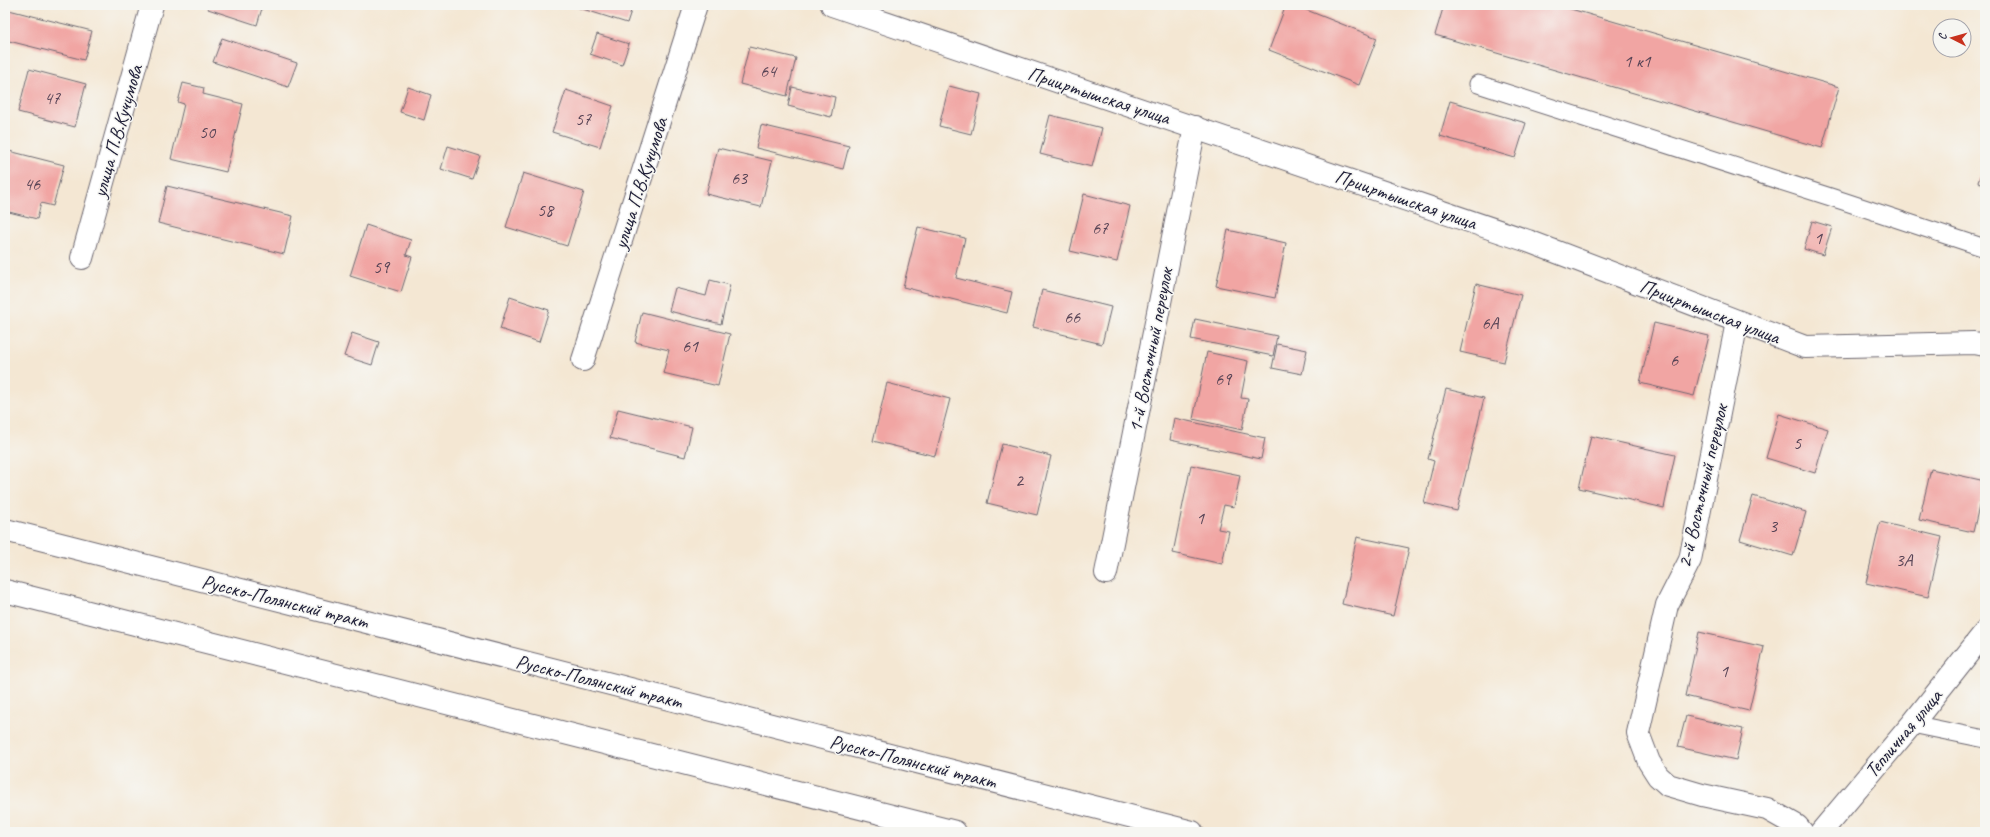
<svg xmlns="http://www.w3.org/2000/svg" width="1990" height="837" font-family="Caveat,sans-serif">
<rect width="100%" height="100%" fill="#f6f6f2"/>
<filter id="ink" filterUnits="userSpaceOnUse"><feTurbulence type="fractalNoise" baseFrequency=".025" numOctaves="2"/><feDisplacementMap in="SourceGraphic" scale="8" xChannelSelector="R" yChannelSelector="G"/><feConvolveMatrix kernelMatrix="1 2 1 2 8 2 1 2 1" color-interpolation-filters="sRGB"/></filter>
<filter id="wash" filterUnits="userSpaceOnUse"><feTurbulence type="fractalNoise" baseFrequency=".012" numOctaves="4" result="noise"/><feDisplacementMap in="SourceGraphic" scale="16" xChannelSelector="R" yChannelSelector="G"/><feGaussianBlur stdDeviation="0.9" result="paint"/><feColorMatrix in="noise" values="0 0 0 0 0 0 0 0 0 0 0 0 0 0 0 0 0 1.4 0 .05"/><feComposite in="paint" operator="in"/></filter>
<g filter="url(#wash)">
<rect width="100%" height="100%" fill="#f4e7d3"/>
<g id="blocks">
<!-- building -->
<g fill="#f1a5a3">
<path d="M210 5H263L257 25 208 9Z"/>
<path d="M570 5H633L627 23Z"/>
<path d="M1286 5H1294L1377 38 1359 85 1269 50Z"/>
<path d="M1444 5H1557L1839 87 1822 148 1435 35Z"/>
<path d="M5 9 92 31 84 60 5 40Z"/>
<path d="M597 34 629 44 622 65 590 54Z"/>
<path d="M222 38 297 63 288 87 213 62Z"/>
<path d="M749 47 796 58 787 96 740 84Z"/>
<path d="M29 69 86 84 75 127 18 112Z"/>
<path d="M183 83 204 88 203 94 243 104 226 172 171 159 184 104 178 102Z"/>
<path d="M949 86 981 94 971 134 939 126Z"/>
<path d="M408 87 431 95 424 120 400 112Z"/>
<path d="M792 87 835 97 831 117 788 106Z"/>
<path d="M566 90 613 106 600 147 552 132Z"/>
<path d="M1450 101 1526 123 1515 158 1440 136Z"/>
<path d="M1050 115 1102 128 1092 167 1040 154Z"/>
<path d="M761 125 849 146 843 169 756 148Z"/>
<path d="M448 146 480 156 472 179 441 169Z"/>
<path d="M718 148 772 161 761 207 706 194Z"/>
<path d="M5 150 64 165 53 206 41 203 37 219 5 211Z"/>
<path d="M1985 164V185L1978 182Z"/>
<path d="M523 173 584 192 567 246 506 227Z"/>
<path d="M167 186 293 216 284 254 158 223Z"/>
<path d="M1084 194 1130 206 1117 262 1070 251Z"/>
<path d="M1812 221 1832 227 1823 255 1804 249Z"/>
<path d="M366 225 411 240 406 255 412 257 401 292 350 276Z"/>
<path d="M918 227 965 238 956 278 1012 292 1007 313 903 287Z"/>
<path d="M1228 230 1286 243 1275 298 1216 286Z"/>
<path d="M710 280 730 285 721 324 669 311 675 288 706 296Z"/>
<path d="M1476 284 1521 295 1504 362 1460 352Z"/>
<path d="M1042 290 1111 307 1102 344 1033 327Z"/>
<path d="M510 297 549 310 539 342 500 329Z"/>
<path d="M642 312 730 334 718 386 663 373 669 350 635 342Z"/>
<path d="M1195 319 1277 336 1273 356 1191 339Z"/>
<path d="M1654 323 1709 336 1694 396 1640 383Z"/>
<path d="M352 333 379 342 372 365 344 356Z"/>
<path d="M1277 344 1307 350 1302 374 1272 368Z"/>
<path d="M1207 352 1248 361 1241 398 1248 399 1242 430 1193 419Z"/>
<path d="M887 383 950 399 935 456 873 441Z"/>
<path d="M1446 389 1484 398 1457 511 1424 503 1434 461 1428 459Z"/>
<path d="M618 409 692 427 685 457 610 438Z"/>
<path d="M1779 414 1828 429 1815 473 1766 458Z"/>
<path d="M1174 418 1265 438 1261 459 1170 440Z"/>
<path d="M1591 436 1675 455 1664 508 1579 488Z"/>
<path d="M1002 444 1051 456 1037 515 987 503Z"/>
<path d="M1191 465 1240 475 1234 507 1224 505 1218 529 1229 531 1222 564 1173 553Z"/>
<path d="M1931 469 1985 481 1973 532 1919 520Z"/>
<path d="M1753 496 1806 512 1793 556 1740 540Z"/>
<path d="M1880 522 1942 537 1928 597 1866 583Z"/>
<path d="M1357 537 1409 548 1393 616 1342 604Z"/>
<path d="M1699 632 1764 647 1749 711 1685 696Z"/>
<path d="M1686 716 1743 729 1736 760 1678 747Z"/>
</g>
</g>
</g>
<g filter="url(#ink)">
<use href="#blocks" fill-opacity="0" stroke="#6c6770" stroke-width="1"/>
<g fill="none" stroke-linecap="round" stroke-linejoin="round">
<defs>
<g id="lane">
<path d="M1478 84 1843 201 1985 248"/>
<path d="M1912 724 1985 739"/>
</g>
<g id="street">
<path d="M832 5 1528 241 1805 347 1974 343 1985 345"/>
<path d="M82 258 152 5"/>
<path d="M1737 322 1690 560 1667 605 1638 733 1649 762 1658 776 1668 785 1702 795 1767 809 1797 826 1802 832"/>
<path d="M583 360 696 5"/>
<path d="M1106 573 1195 127"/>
<path d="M1821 832 1912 724 1985 632"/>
</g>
<g id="primary">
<path d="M5 530 1192 832"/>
<path d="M5 591 955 832"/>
</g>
</defs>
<!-- lane casing -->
<use href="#lane" stroke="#6c6770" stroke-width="19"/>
<!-- street casing -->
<use href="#street" stroke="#6c6770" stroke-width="24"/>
<!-- primary casing -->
<use href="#primary" stroke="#6c6770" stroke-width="24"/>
<!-- path -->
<path stroke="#6c6770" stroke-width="2.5" stroke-dasharray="1 3" stroke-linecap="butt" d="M1391 831 1395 832"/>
<!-- lane -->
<use href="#lane" stroke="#fff" stroke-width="17"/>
<!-- street -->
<use href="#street" stroke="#fff" stroke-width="22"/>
<!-- primary -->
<use href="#primary" stroke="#fff" stroke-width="22"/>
</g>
</g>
<g text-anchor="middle" stroke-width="3" stroke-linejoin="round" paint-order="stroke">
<!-- number labels -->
<g font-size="18" fill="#564355">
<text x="1637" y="67">1 к1</text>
<text x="768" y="77">64</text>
<text x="52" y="104">47</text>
<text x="583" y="125">57</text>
<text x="207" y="138">50</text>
<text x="739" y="184">63</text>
<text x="32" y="190">46</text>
<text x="545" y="216">58</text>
<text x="1100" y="234">67</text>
<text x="1818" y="244">1</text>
<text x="381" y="273">59</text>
<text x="1072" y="323">66</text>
<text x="1490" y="329">6А</text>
<text x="690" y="352">61</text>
<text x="1674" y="366">6</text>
<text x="1223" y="385">69</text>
<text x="1797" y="449">5</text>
<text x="1019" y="486">2</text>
<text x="1200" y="524">1</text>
<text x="1773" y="532">3</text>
<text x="1904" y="566">3А</text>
<text x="1724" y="677">1</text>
</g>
<!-- street labels -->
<g font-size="20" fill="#22223b" stroke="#f6f6f2">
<text transform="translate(1099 95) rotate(18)" y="7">Прииртышская улица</text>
<text transform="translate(117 131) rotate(-74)" y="7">улица П.В.Кучумова</text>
<text transform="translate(640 183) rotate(-72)" y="7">улица П.В.Кучумова</text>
<text transform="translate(1406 199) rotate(19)" y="7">Прииртышская улица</text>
<text transform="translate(1710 311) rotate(21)" y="7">Прииртышская улица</text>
<text transform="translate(1150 350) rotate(-79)" y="7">1-й Восточный переулок</text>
<text transform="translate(1702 486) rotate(-77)" y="7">2-й Восточный переулок</text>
<text transform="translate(285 601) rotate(14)" y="7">Русско-Полянский тракт</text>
<text transform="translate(599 681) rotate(14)" y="7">Русско-Полянский тракт</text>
<text transform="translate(1903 733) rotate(-50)" y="7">Тепличная улица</text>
<text transform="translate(913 761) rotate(14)" y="7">Русско-Полянский тракт</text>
</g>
</g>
<!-- margin -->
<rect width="1990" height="837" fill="none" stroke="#f6f6f2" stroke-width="20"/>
<!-- north arrow -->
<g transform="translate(1952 38) rotate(276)"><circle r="19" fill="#f6f6f2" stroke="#a1a1a9"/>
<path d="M0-3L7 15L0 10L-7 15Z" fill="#c8321e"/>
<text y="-6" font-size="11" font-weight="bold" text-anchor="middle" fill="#22223b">С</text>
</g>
</svg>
